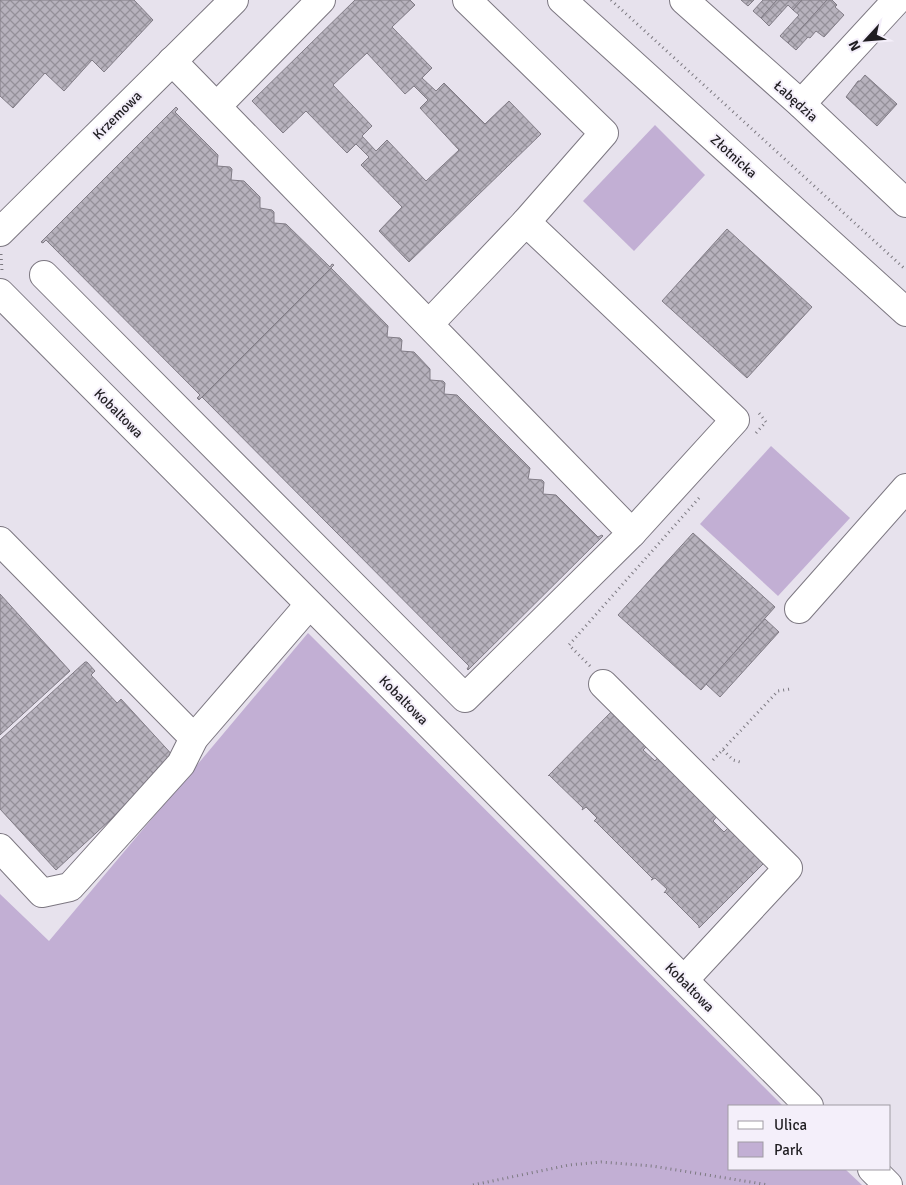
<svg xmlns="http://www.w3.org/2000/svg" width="906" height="1185" font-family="Signika,sans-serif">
<defs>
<pattern id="building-cross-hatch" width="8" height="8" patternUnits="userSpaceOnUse" patternTransform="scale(1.25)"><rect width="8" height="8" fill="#b7b2bd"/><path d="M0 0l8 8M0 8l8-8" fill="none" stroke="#949099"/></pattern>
</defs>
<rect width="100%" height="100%" fill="#e7e2ed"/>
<!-- green -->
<g fill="#c2afd4">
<path d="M655 125 705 175 634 251 583 201Z"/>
<path d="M771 446 850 518 778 596 700 524Z"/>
<path d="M308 633 783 1106H730V1169H845L862 1185H0V894L49 941Z"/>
</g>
<!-- building -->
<g fill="url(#building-cross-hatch)" stroke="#817c86" fill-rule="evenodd">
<path d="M0 0H134L153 20 104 72 92 60 64 91 45 73 13 108 0 96Z"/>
<path d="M355 0H410L415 5 392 27 432 68 422 78 436 91 444 83 485 124 509 101 541 134 409 262 379 231 402 207 361 165 369 157 356 144 347 153 306 111 283 133 252 101ZM367 53 405 94 414 86 428 100 420 108 459 150 426 181 387 140 376 151 362 136 372 126 333 85Z"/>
<path d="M741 0H754L748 6Z"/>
<path d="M763 0H777L761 18 753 11Z"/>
<path d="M777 0H802L793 10 788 5 769 26 761 18Z"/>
<path d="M802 0H827L788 43 780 36 799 15 793 10Z"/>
<path d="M827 0H832L837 5 835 7 844 15 824 37 816 31 810 38 808 37 796 50 788 43Z"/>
<path d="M865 75 897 104 877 126 846 97 858 81H860Z"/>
<path d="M176 107 178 109 175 112 218 155 217 166 230 167 232 169 231 180 244 181 260 197V208L272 210 274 212V223L286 224 330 267 332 264 334 265 199 400 197 398 200 395 46 240 43 243 41 242Z"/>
<path d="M727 229 812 307 747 378 662 301Z"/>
<path d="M331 268 388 326 387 337 400 338 402 340 401 351 414 352 430 369V380L443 381 445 383 444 394 457 395 530 468 528 479 542 480 544 482 543 494 556 495 598 537 602 535 603 536 468 670 467 669 469 666 202 397Z"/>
<path d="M693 533 775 607 701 690 618 615Z"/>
<path d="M0 594 70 671 0 735Z"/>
<path d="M765 619 779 632 720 697 706 684Z"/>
<path d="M85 662H87L95 671 91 675 117 703 121 699 176 759 56 870 0 809V740Z"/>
<path d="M615 708 650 743 643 750 655 761 661 754 719 814 713 821 724 832 731 825 766 861 699 928V926L665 892 664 893 667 889 655 878 651 880 653 879 595 821H594L597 818 586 807 582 810 583 808 549 775 548 776Z"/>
</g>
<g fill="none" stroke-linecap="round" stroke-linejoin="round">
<defs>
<g id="minor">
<path d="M467 0 604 133 526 222"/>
<path d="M562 0 906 312"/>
<path d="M684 0 801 104 906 203"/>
<path d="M801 104 897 0"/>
<path d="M217 106 321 0"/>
<path d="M0 232 234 0"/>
<path d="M44 275 465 698 632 533 172 61"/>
<path d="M0 293 809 1106"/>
<path d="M429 324 526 222 735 420 632 533"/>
<path d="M0 541 194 738"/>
<path d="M799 609 906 488"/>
<path d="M603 684 788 868 684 980"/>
<path d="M0 848 42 893 70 887 181 764 194 738 309 605"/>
<path d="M872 1169 888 1185"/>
</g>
</defs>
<!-- minor casing -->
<use href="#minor" stroke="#7c7781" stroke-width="30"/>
<!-- path -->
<g stroke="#7c7980" stroke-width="3" stroke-dasharray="1 4" stroke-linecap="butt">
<path d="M611 0 906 270"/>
<path d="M1 254 2 271"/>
<path d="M756 433 766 422 759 413"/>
<path d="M590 666 569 645 699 498"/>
<path d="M723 750 733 760 740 762"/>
<path d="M713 760 778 691 790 689"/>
<path d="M473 1185 569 1165 601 1162 652 1166 769 1185"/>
</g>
<!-- minor -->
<use href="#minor" stroke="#fff" stroke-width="28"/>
</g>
<g text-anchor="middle" stroke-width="4" stroke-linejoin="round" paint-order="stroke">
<!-- street labels -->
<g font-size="14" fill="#1f1d21" stroke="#f4effa">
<text transform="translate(796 101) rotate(42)" y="5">Łabędzia</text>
<text transform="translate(117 115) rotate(-45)" y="5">Krzemowa</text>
<text transform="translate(734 156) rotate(42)" y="5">Złotnicka</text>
<text transform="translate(119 413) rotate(45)" y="5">Kobaltowa</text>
<text transform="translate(404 700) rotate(45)" y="5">Kobaltowa</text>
<text transform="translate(690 987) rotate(45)" y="5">Kobaltowa</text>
</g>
</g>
<!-- legend -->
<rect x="728" y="1105" width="162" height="65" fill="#f4effa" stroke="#9f9ba3"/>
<rect x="738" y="1121" width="25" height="8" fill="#ffffff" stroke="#9f9ba3"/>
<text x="774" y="1130" font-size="15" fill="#1f1d21">Ulica</text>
<rect x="738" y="1142" width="25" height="15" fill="#c2afd4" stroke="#9f9ba3"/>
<text x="774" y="1155" font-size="15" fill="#1f1d21">Park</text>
<!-- north arrow -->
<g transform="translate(866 40) rotate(244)" stroke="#f4effa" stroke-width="4" paint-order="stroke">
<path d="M0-4L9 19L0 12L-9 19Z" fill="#1f1d21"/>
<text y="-8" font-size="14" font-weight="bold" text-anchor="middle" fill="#1f1d21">N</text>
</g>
</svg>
